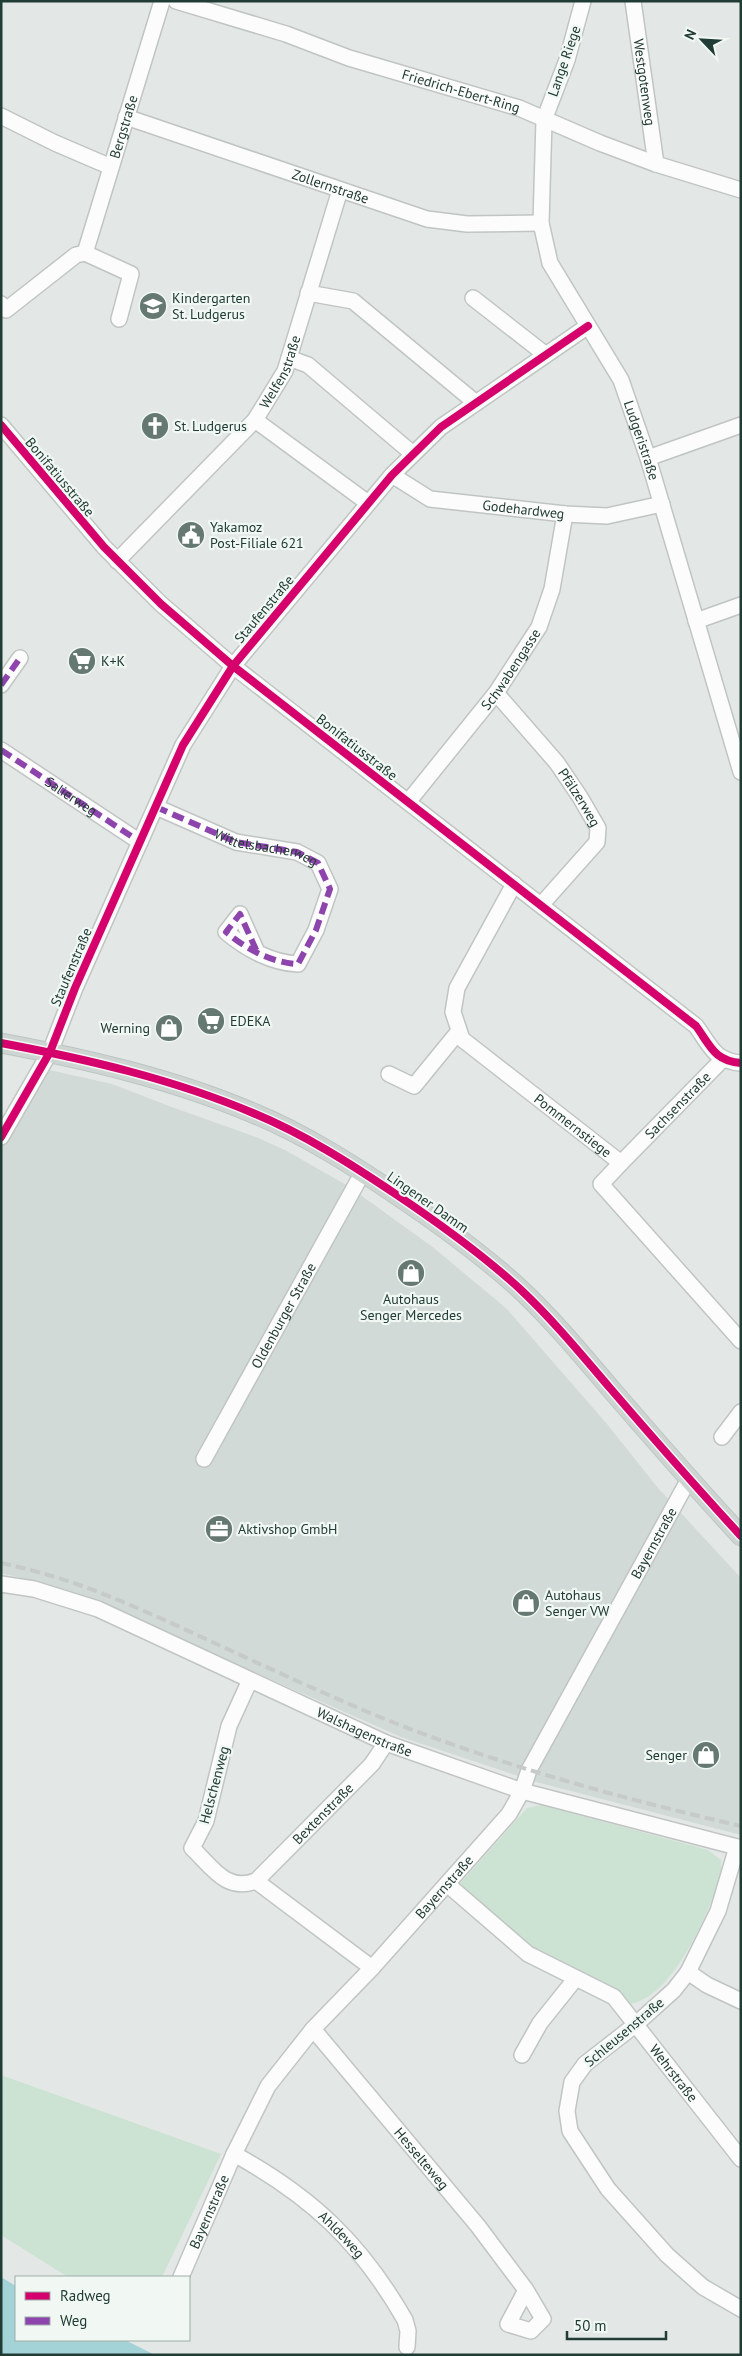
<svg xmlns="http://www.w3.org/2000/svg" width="742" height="2356" font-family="'PT Sans',sans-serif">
<rect width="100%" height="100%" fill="#e3e8e6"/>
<!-- built -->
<path fill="#d1dad6" d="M45 1069 112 1084 169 1106 256 1137 285 1150 348 1186 434 1248 507 1309 607 1424 658 1488 741 1578V1835L536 1782 401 1737 100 1604 45 1584 1 1573V1144Z"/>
<!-- green -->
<g fill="#cce2d2">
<path d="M541 1805 708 1850 721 1860C721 1865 722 1871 721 1876 720 1883 716 1891 713 1897 699 1931 670 1996 631 2004L619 1993 533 1951 457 1887 527 1808Z"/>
<path d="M1 2075 221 2154 162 2277H68L1 2235Z"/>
</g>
<!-- water -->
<path fill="#a3d2d7" d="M1 2277 16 2286V2340H125L155 2355H1Z"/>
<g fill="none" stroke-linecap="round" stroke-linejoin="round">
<defs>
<g id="minor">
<path id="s1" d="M176 1 286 34 349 58 519 108 600 143 656 164 741 190"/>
<path id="s2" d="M583 1 567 60 544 120 541 223 550 263 621 380 648 458 741 772"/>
<path id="s3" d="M633 1 656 164"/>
<path d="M1 116 55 143 111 167"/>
<path id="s4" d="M126 117 427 219 467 224 541 223"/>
<path d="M85 253 131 274 119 319"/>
<path d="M308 293 353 301 476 403"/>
<path d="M473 298 546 355"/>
<path id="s5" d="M1 304 6 310 76 255 85 253 162 1"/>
<path d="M289 358 308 365 413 454"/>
<path d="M255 420 368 503"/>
<path d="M1 425 104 547 161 604 233 666 696 1026C710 1045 714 1061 741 1063"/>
<path d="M648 458 741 425"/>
<path id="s6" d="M392 475 430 499 565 514 607 516 662 504"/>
<path id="s7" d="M117 561 255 420 285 371 340 190"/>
<path d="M696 621 741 605"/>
<path d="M1 685 20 658"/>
<path id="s8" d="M496 693 557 763 580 797 598 828 597 842 541 905"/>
<path id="s9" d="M1 750 140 842"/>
<path id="s10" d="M408 802 496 693 539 627 552 589 565 514"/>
<path id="s11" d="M156 807 236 842 297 852 318 863 330 889 316 930 298 964C272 963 246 949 226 932L240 914 257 952"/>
<path id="s12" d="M514 884 457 988 453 1012 462 1039 621 1163 601 1184 741 1341"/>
<path d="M389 1074 414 1086 459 1031"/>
<path d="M1 1137 50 1052 75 988 183 745 233 666 392 475 441 427 588 326"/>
<path id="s13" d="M621 1163 723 1059"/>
<path d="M722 1437 741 1412"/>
<path id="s14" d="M204 1459 363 1172"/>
<path id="s15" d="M1 1584 34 1589 98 1609 386 1743 522 1791 741 1848"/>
<path d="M250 1680 229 1726 206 1821 192 1848C213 1868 226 1892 256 1881L372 1968"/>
<path d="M737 1847 718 1911 688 1972 674 1990 635 2025 585 2064 572 2082 567 2111 570 2131 608 2189 667 2255 703 2287 741 2309"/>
<path id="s16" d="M256 1881 372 1764 386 1743"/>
<path id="s17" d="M447 1884 528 1954 614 1997 741 2159"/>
<path d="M688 1972 707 1985 741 2001"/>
<path id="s18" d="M313 2029 478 2226 526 2290 543 2319 531 2331 508 2324 526 2290"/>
<path d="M522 2055 540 2023 576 1978"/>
<path id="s19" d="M234 2154C311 2196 361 2243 405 2320L408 2331 407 2347"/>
<path id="s20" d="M181 2277 234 2154 268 2086 313 2029 372 1968 509 1814 522 1791 529 1770 689 1479"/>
</g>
<path id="major" d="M1 1043C86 1059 173 1079 253 1113 304 1134 351 1164 397 1195 440 1224 482 1254 520 1289 553 1320 581 1354 610 1388 653 1438 696 1487 741 1536"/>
</defs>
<!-- minor casing -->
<use href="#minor" stroke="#c0c5c3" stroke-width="18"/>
<!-- major casing -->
<use href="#major" stroke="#bcc5c2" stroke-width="21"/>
<!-- minor -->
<use href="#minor" stroke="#fbfcfb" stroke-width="15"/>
<!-- major -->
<use href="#major" stroke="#cdd4d2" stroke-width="19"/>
<!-- rail -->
<path stroke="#c6cac9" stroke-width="4" stroke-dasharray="10 5" stroke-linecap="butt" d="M1 1563C75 1578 141 1609 208 1640 262 1665 316 1690 370 1713 489 1762 615 1797 741 1826"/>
<!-- quiet -->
<g stroke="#8e44ad" stroke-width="6" stroke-dasharray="12 6" stroke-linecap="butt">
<path d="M1 685 20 658"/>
<path d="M1 750 140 842"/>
<path d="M156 807 236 842 297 852 318 863 330 889 316 930 298 964C272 963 246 949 226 932L240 914 257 952"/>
</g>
<defs>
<g id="cycleway">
<path d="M1 425 104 547 161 604 233 666 696 1026C710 1045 714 1061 741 1063"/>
<path d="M1 1043C86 1059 173 1079 253 1113 304 1134 351 1164 397 1195 440 1224 482 1254 520 1289 553 1320 581 1354 610 1388 653 1438 696 1487 741 1536"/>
<path d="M1 1137 50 1052 75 988 183 745 233 666 392 475 441 427 588 326"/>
</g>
</defs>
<!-- cycleway casing -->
<use href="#cycleway" stroke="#f1f8f4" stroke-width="11"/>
<!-- cycleway -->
<use href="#cycleway" stroke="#d6006c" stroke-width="8"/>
</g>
<!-- icons -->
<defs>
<symbol id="school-disc" viewBox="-11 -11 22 22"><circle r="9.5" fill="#657872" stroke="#f1f8f4"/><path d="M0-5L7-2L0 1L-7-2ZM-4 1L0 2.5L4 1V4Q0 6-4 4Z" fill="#fff"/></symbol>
<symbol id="church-disc" viewBox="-11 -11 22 22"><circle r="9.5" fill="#657872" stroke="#f1f8f4"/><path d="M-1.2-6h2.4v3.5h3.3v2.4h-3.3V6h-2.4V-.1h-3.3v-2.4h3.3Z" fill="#fff"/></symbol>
<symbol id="civic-disc" viewBox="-11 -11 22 22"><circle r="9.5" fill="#657872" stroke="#f1f8f4"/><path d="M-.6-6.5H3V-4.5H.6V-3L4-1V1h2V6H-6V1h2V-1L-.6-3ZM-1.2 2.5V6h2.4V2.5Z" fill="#fff"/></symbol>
<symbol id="supermarket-disc" viewBox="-11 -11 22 22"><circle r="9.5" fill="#657872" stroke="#f1f8f4"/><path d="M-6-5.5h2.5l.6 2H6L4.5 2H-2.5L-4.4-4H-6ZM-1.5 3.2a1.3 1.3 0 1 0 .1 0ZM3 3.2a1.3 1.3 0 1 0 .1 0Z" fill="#fff"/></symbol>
<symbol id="shop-disc" viewBox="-11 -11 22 22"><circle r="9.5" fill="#657872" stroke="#f1f8f4"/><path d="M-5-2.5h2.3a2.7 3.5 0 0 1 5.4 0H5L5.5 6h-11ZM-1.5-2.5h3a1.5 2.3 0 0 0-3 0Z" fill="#fff"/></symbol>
<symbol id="office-disc" viewBox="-11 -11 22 22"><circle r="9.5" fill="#657872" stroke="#f1f8f4"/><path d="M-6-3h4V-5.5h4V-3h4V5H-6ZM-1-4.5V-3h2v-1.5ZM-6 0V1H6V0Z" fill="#fff"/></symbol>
</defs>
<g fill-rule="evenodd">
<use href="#school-disc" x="137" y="290" width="32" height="32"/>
<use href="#church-disc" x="139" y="410" width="32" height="32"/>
<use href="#civic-disc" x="175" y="519" width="32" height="32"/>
<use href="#supermarket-disc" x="66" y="645" width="32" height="32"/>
<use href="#supermarket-disc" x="195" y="1005" width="32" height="32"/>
<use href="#shop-disc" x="153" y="1012" width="32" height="32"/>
<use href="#shop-disc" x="395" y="1257" width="32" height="32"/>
<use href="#office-disc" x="203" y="1513" width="32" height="32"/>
<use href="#shop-disc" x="510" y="1587" width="32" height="32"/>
<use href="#shop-disc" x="690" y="1739" width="32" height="32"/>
</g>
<g text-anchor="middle" stroke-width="4.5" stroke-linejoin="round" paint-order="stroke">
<!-- street labels -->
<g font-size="14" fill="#213c34" stroke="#f1f8f4">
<text transform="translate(564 61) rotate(-71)" y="5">Lange Riege</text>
<text dy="5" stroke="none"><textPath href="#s3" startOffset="82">Westgotenweg</textPath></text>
<text dy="5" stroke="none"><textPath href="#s1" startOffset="299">Friedrich-Ebert-Ring</textPath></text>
<text dy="5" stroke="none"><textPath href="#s5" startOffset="238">Bergstraße</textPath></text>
<text dy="5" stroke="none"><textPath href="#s4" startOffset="216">Zollernstraße</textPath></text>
<text dy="5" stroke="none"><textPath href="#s7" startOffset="252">Welfenstraße</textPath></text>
<text dy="5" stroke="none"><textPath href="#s2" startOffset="470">Ludgeristraße</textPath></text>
<text transform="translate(60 477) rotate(50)" y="5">Bonifatiusstraße</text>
<text dy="5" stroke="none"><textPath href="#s6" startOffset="139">Godehardweg</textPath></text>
<text transform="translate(264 609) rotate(-50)" y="5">Staufenstraße</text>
<text dy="5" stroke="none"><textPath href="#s10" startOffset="168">Schwabengasse</textPath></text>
<text transform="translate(357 747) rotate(38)" y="5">Bonifatiusstraße</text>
<text dy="5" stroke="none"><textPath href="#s9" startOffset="84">Salierweg</textPath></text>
<text dy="5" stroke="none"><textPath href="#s8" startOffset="134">Pfälzerweg</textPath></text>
<text dy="5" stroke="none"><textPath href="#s11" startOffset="118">Wittelsbacherweg</textPath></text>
<text transform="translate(71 967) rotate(-67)" y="5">Staufenstraße</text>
<text dy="5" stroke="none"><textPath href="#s13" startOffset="81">Sachsenstraße</textPath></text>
<text dy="5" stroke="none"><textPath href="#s12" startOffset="312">Pommernstiege</textPath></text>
<text transform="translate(428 1202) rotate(35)" y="5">Lingener Damm</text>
<text dy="5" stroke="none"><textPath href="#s14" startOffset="164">Oldenburger Straße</textPath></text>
<text dy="5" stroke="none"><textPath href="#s20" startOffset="881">Bayernstraße</textPath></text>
<text dy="5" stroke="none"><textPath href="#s15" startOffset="394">Walshagenstraße</textPath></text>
<text transform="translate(214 1785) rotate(-75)" y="5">Helschenweg</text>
<text dy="5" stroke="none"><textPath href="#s16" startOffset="95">Bextenstraße</textPath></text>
<text dy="5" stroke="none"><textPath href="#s20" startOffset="476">Bayernstraße</textPath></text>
<text transform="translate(624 2032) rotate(-40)" y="5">Schleusenstraße</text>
<text dy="5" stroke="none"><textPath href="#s17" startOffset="300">Wehrstraße</textPath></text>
<text dy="5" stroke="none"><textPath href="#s18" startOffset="169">Hesselteweg</textPath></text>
<text dy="5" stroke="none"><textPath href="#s20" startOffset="71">Bayernstraße</textPath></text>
<text dy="5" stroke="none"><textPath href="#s19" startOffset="135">Ahldeweg</textPath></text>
</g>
<!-- poi labels -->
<g font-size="14" fill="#213c34" stroke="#f1f8f4" text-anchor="start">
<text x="172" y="303">Kindergarten<tspan x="172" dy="16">St. Ludgerus</tspan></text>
<text x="174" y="431">St. Ludgerus</text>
<text x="210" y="532">Yakamoz<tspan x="210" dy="16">Post-Filiale 621</tspan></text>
<text x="101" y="666">K+K</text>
<text x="230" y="1026">EDEKA</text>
<text x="150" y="1033" text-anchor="end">Werning</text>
<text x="411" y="1304" text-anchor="middle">Autohaus<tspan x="411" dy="16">Senger Mercedes</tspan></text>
<text x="238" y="1534">Aktivshop GmbH</text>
<text x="545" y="1600">Autohaus<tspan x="545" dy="16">Senger VW</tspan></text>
<text x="687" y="1760" text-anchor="end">Senger</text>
</g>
</g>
<!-- border -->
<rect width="742" height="2356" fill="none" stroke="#213c34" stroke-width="5"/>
<!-- legend -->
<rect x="15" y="2276" width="175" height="65" fill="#f1f8f4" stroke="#9eada7"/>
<rect x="25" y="2292" width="25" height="8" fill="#d6006c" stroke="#9eada7"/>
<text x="60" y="2301" font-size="15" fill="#213c34">Radweg</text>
<rect x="25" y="2317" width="25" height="8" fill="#8e44ad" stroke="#9eada7"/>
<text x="60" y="2326" font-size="15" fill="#213c34">Weg</text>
<!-- north arrow -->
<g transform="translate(702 40) rotate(295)" stroke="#f1f8f4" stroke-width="4" paint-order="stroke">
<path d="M0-4L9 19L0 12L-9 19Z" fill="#213c34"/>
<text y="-8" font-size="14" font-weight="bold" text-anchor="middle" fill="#213c34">N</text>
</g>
<!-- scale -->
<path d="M567 2331v8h99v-8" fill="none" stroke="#213c34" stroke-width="2.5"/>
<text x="574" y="2331" font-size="15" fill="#213c34" stroke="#f1f8f4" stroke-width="4" paint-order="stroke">50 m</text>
</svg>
